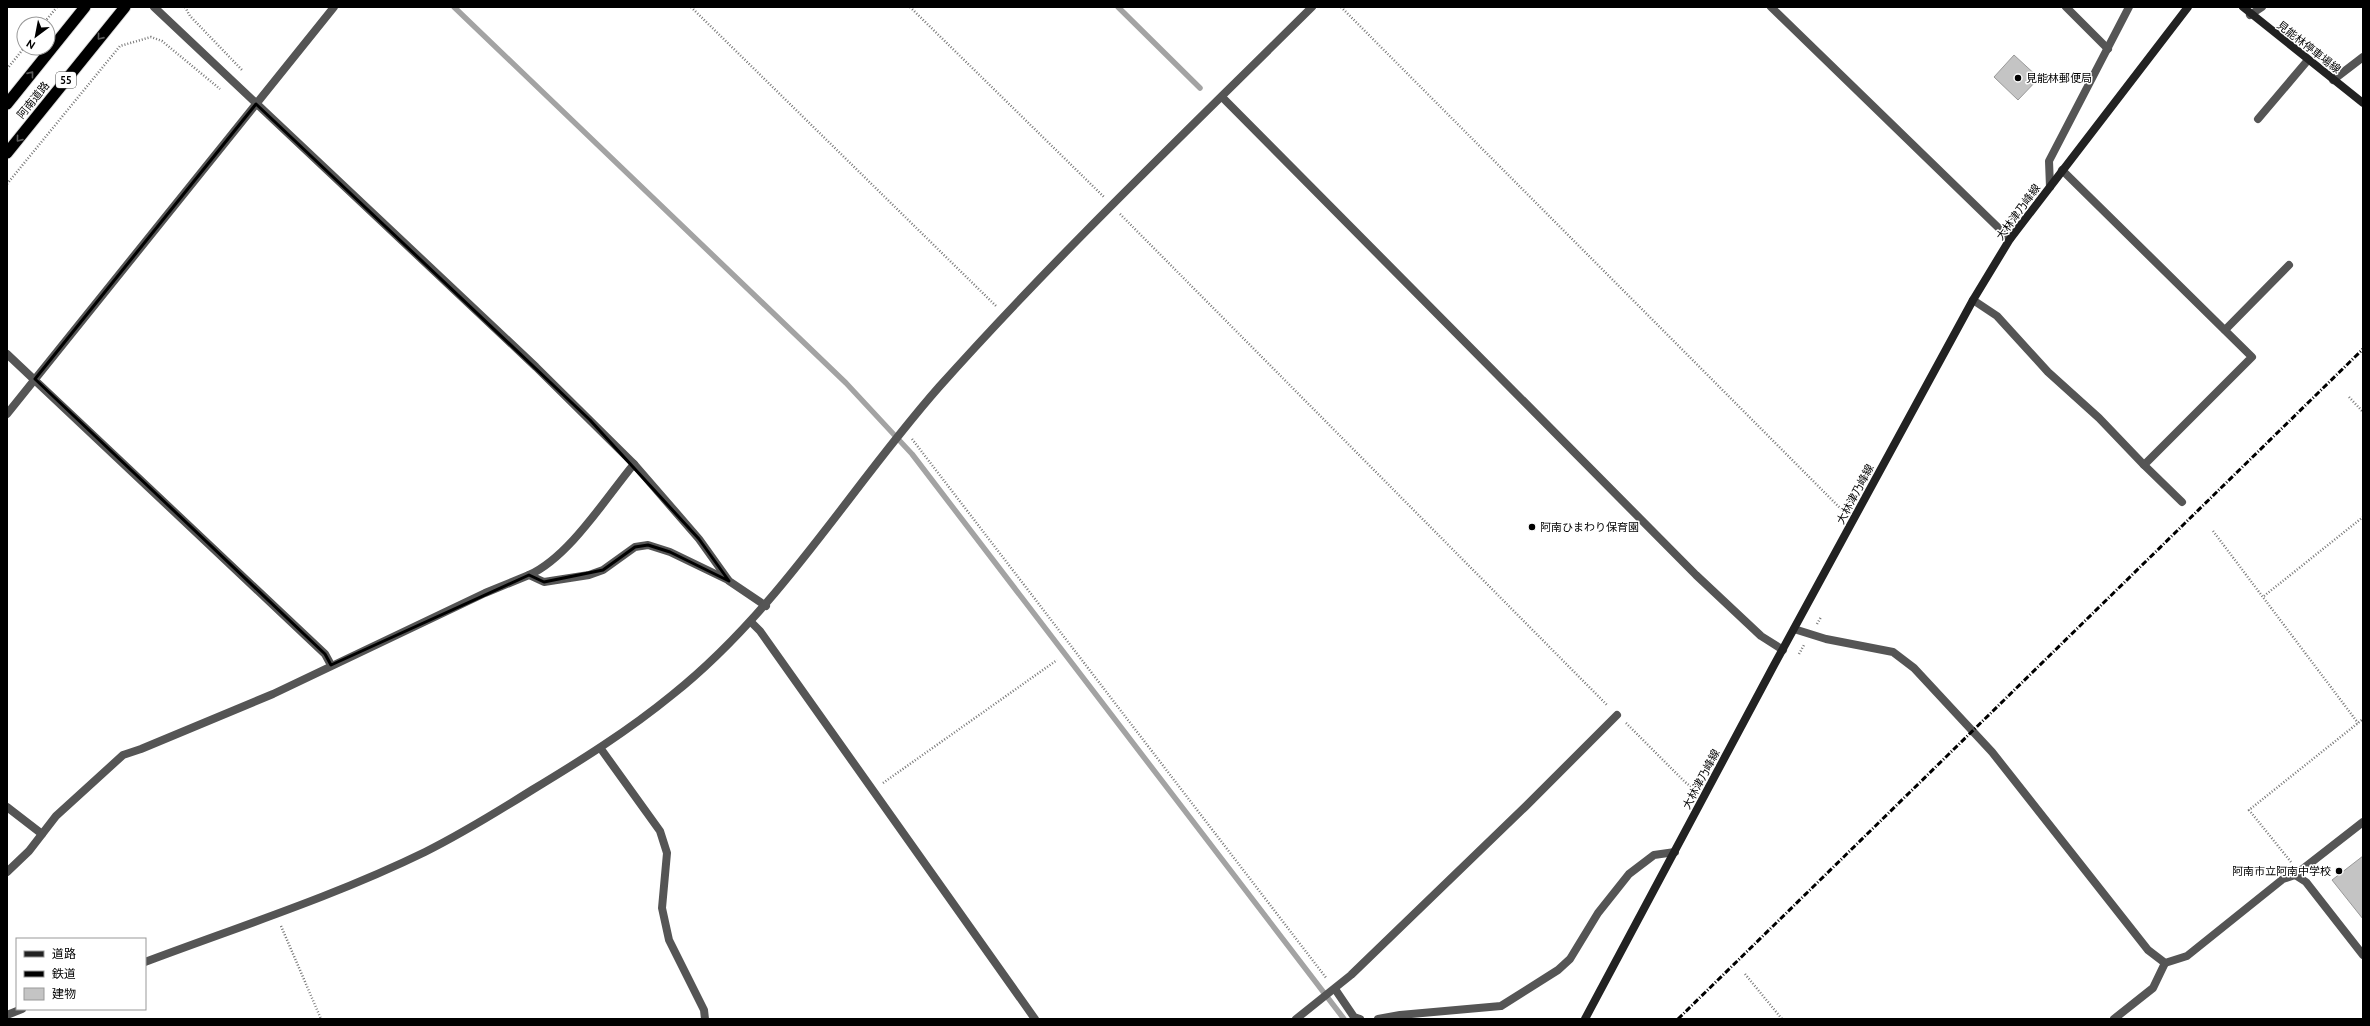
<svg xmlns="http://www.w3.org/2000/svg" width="2370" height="1026" font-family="Ubuntu,'Noto Sans JP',sans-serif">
<rect width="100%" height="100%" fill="#fff"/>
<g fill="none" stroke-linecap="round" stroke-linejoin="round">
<!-- stream -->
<g stroke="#a3a3a3" stroke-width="5.5">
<path d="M454 7 846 383 912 454 1344 1019"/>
<path d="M1118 7 1200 88"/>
</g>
</g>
<!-- building -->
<g fill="#c4c4c4" stroke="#999">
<path d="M2014 55 2039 78 2018 100 1994 77Z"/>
<path d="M2363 856V919L2332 880Z"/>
</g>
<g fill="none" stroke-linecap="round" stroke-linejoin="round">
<defs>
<g id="trunk">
<path d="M7 104 85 7"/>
<path d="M7 153 125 7"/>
</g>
</defs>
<!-- trunk casing -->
<use href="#trunk" stroke="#dbdbdb" stroke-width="13"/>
<!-- path -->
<g stroke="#777" stroke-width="2.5" stroke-dasharray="1 2" stroke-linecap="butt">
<path d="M185 7 190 16 243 71"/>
<path d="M691 7 997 307"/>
<path d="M910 7 1104 197"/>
<path d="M1341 7 1844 512"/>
<path d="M43 24 57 7"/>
<path d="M7 69 24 48"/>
<path d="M7 184 120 46 151 37 162 41 220 89"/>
<path d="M1120 214 1608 706"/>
<path d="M2349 397 2363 412"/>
<path d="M912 439 1327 979"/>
<path d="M2213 531 2358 723"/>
<path d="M2264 596 2363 517"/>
<path d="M1817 624 1821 617"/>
<path d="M1799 654 1804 645"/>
<path d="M1626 723 1685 782 1694 789"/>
<path d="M883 783 1057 660"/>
<path d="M2291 862 2249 810 2363 719"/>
<path d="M281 926 321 1019"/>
<path d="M1745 974 1782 1019"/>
</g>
<!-- service -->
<g stroke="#555" stroke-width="8">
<path d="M2333 80 2363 57"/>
<path d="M2258 119 2308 60"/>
<path d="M2225 330 2289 265"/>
<path d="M2295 875 2363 822"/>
</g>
<!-- minor -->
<g stroke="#555" stroke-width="8">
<path d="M154 7 536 367 634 464 699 539 729 581 766 606"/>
<path d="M1771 7 2010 239"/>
<path d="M2066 7 2108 49"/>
<path d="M2250 15 2262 7"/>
<path d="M1222 97 1696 575 1761 636 1783 650"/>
<path d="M2062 170 2252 357 2144 465 2182 502"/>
<path d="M2050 187 2049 161 2129 7"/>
<path d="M1973 300 1997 316 2048 372 2099 418 2144 465"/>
<path d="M7 354 325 654 331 665"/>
<path d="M7 414 334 7"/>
<path d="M634 464C605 499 569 557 529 575L544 582 589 575 603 570 635 547 648 545 670 552 728 580"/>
<path d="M751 622 760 631 1035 1019"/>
<path d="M601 749 660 831 667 853 662 908 669 940 704 1010 705 1019"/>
<path d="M7 807 42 834"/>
<path d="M7 872 29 851 56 816 123 755 141 749 273 694 485 593 529 575"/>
<path d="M1335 989 1354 1017 1360 1019"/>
<path d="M1296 1019 1351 975 1525 807 1617 715"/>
<path d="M1378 1019 1400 1015 1501 1006 1558 970 1570 959 1598 913 1629 874 1654 855 1675 852"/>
<path d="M2114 1019 2153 988 2165 963"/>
</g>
<!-- tertiary -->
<g stroke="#555" stroke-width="8">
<path d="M1794 629 1826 639 1893 652 1914 668 1992 752 2148 950 2165 963 2187 956 2283 879 2295 875 2306 882 2363 955"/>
<path d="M145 962C238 927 335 896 425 852 461 834 497 812 532 790 580 761 628 731 672 695 780 609 849 489 939 387 1057 255 1186 132 1312 7"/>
<path d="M7 1015 22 1009"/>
</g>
<!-- secondary -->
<g stroke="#222" stroke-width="8">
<path d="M2243 7 2363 103"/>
<path d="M1585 1019 1773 667 1973 300 2010 239 2188 7"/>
</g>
<!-- trunk -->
<use href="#trunk" stroke="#000" stroke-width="11"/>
<!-- rail -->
<path stroke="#000" stroke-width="3" stroke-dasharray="6 2 1 2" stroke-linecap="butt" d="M1678 1019 2363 349"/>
</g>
<!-- one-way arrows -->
<defs><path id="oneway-chevron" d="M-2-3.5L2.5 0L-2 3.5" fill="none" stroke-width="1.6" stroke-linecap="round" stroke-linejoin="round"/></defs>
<g stroke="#595959">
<use href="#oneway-chevron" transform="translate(100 37) rotate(129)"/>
<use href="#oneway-chevron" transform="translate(31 74) rotate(-51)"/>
<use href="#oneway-chevron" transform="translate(19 139) rotate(129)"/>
</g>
<!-- marked area -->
<path fill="none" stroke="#000" stroke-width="3" stroke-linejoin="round" d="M256 104 590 420 699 539 729 581 670 552 648 545 635 547 603 570 544 582 529 575 331 665 325 654 35 379Z"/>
<!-- markers -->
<g fill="#000" stroke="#fff" stroke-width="1.5">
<circle cx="2018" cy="78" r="4"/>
<circle cx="1532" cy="527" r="4"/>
<circle cx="2339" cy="871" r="4"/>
</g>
<g text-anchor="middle" stroke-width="3" stroke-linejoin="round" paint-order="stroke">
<!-- shield labels -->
<rect fill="#fff" stroke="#4c4c4c" stroke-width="1" x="56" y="72" width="20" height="16" rx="3"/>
<g font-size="10" font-weight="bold" fill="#000">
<text x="66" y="84">55</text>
</g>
<!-- street labels -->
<g font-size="11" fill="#000" stroke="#fff">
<text transform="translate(2309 47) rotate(38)" y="4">見能林停車場線</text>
<text transform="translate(33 100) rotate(-51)" y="4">阿南道路</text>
<text transform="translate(2018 212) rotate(-54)" y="4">大林津乃峰線</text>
<text transform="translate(1855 494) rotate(-62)" y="4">大林津乃峰線</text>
<text transform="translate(1701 779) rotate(-62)" y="4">大林津乃峰線</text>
</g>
<!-- poi labels -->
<g font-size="11" fill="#000" stroke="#fff" text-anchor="start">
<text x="2026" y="82">見能林郵便局</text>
<text x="1540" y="531">阿南ひまわり保育園</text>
<text x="2331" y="875" text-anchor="end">阿南市立阿南中学校</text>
</g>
</g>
<!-- border -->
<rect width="2370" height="1026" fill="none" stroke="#000000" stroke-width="16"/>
<!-- legend -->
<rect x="16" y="938" width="130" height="72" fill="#ffffff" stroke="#999999"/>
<rect x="24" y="951" width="20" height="6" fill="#222222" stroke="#999999"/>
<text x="52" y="958" font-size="12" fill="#000000">道路</text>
<rect x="24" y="971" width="20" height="6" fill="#000000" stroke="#999999"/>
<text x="52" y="978" font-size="12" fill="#000000">鉄道</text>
<rect x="24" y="988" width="20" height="12" fill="#c4c4c4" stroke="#999999"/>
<text x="52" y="998" font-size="12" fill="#000000">建物</text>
<!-- north arrow -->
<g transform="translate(36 36) rotate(212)"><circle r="19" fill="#ffffff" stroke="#999999"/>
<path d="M0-3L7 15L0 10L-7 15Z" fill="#000000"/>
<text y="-6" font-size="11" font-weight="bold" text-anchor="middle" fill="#000000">N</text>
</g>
</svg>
